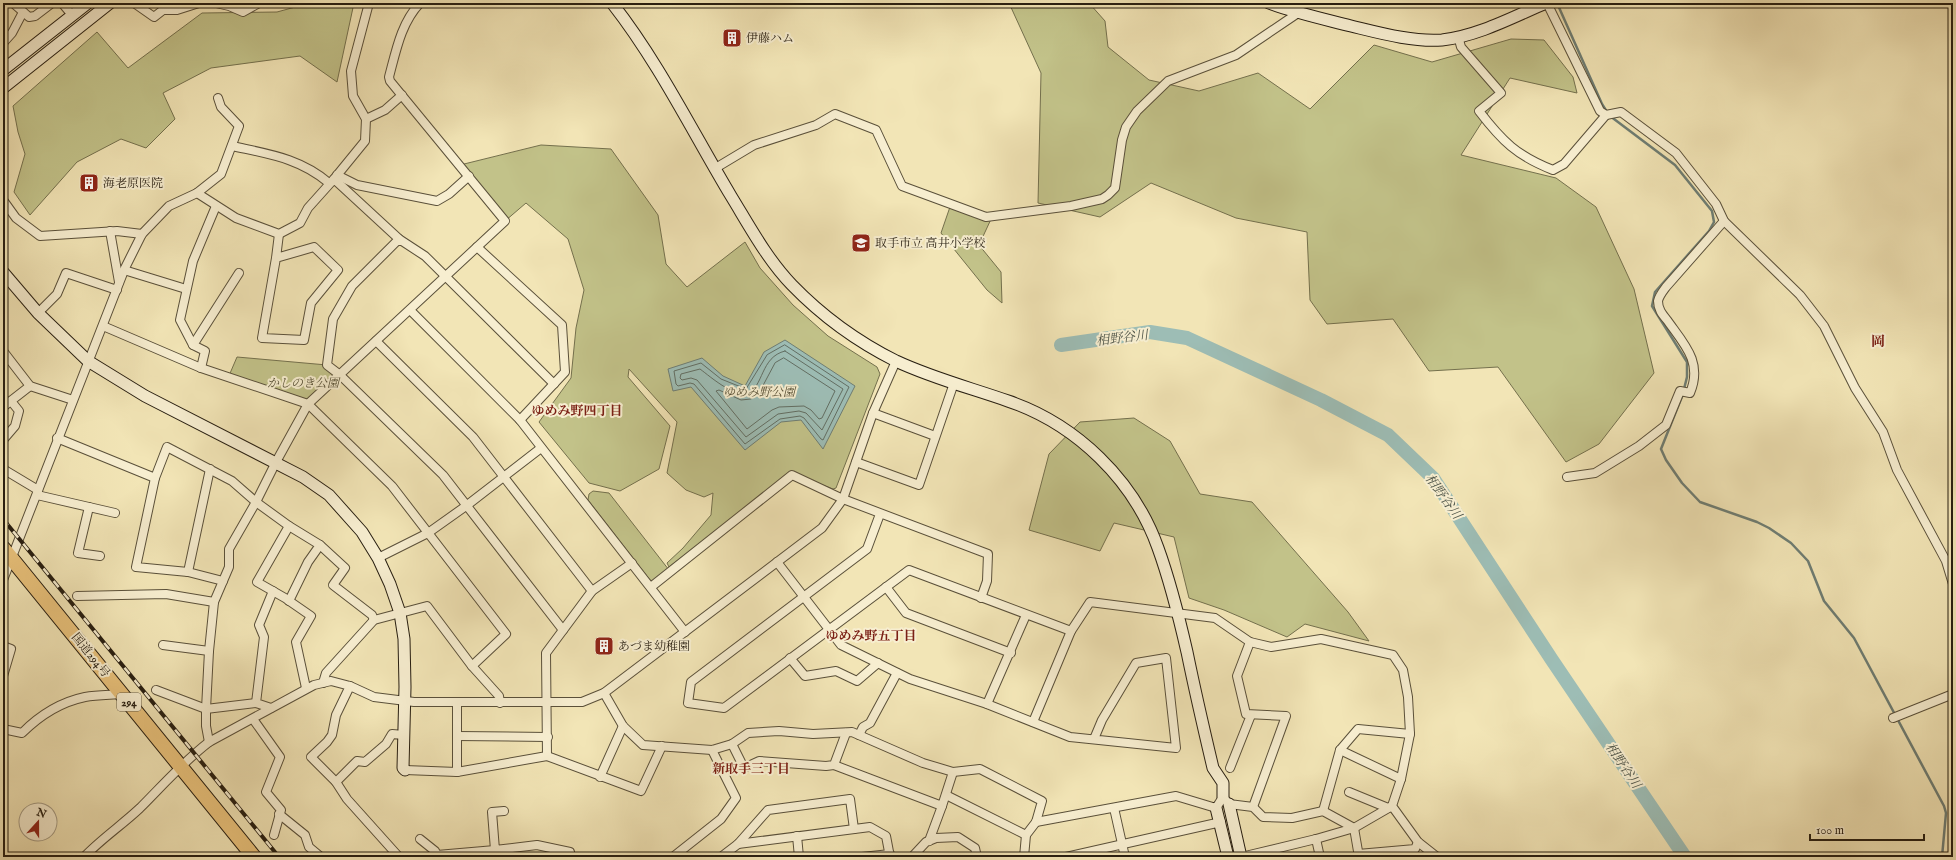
<svg xmlns="http://www.w3.org/2000/svg" width="1956" height="860" font-family="'IM FELL English','Noto Serif JP',serif">
<rect width="100%" height="100%" fill="#f2e5b6"/>
<filter id="stains"><feTurbulence type="fractalNoise" baseFrequency=".005" numOctaves="4"/><feColorMatrix values="0 0 0 0 .2 0 0 0 0 .09 0 0 0 0 .02 0 0 0 .5 -.17"/></filter>
<radialGradient id="worn" r=".72"><stop offset=".6" stop-color="#630" stop-opacity="0"/><stop offset="1" stop-color="#630" stop-opacity=".3"/></radialGradient>
<!-- green -->
<g fill="#c2c289" stroke="#74704d">
<path d="M310 3H354L337 82 300 56 211 68 163 93 175 119 146 148 121 139 77 162 30 215 14 192 25 154 18 132 13 106 97 32 128 68 202 13 277 12Z"/>
<path d="M1009 3H1089L1105 21 1108 47 1149 80 1199 91 1258 73 1310 109 1374 45 1432 62 1511 39 1544 40 1573 77 1577 93 1510 78 1461 155 1556 178 1596 207 1634 289 1654 373 1599 444 1566 462 1498 367 1429 371 1393 319 1327 324 1310 300 1307 232 1236 218 1151 183 1100 217 1038 203 1041 73Z"/>
<path d="M541 145 611 149 658 215 666 264 687 287 745 242 760 268 793 305 828 336 877 367 880 374 836 488 833 489 791 473 669 567 667 563 683 548 711 515 713 493 704 497 686 490 667 473 677 422 629 369 628 377 670 426 659 469 620 491 589 483 539 422 571 378 576 328 584 290 568 239 526 203 505 221 460 165Z"/>
<path d="M951 204 992 217 979 245 1001 272 1002 303 987 290 941 233Z"/>
<path d="M237 357 327 365 340 375 308 404 228 378Z"/>
<path d="M1134 418 1170 441 1200 494 1252 502 1348 612 1369 641 1305 624 1287 637 1224 610 1189 598 1174 537 1114 523 1100 551 1029 530 1049 454 1080 422Z"/>
<path d="M593 491 609 493 669 570 653 581 650 580 588 500 589 494Z"/>
</g>
<!-- water -->
<path fill="#9dbdb5" stroke="#6e7d73" d="M785 340 855 386 823 449 801 420 781 422 745 450 691 387 673 391 668 369 702 358 723 376 745 386 764 352Z"/>
<g fill="none" stroke-linecap="round" stroke-linejoin="round">
<!-- shore -->
<g stroke="#626e63" stroke-width="1">
<path d="M785 345 849 387 823 440 821 439 804 418 800 416 780 419 745 444 694 384 690 383 678 386 676 384 674 371 701 363 721 379 746 389 767 355Z"/>
<path d="M785 351 843 389 822 430 806 413 799 411 778 414 746 437 697 380 691 378 682 380 680 378 681 374 700 369C712 378 731 395 747 394 764 387 760 357 785 351Z"/>
<path d="M784 358 835 391 822 418 819 419 811 410 804 406 779 407 772 410 747 429 716 391 719 390 741 400 751 399 759 393 775 363Z"/>
</g>
<!-- stream -->
<g stroke="#6e7d73" stroke-width="2.5">
<path d="M1557 3 1602 104 1607 112"/>
<path d="M1610 116 1675 165 1712 211 1714 222 1709 231 1655 292 1652 306 1687 362V377L1684 389"/>
<path d="M1683 394 1661 449 1666 460 1682 483 1700 502 1757 522 1769 528 1791 543 1808 561 1824 601 1854 638 1944 806 1946 813 1942 857"/>
</g>
<!-- river -->
<path stroke="#9dbdb5" stroke-width="14" d="M1061 345 1150 332 1187 338 1321 400 1388 435 1433 478 1552 660 1685 857"/>
<defs>
<g id="street">
<path d="M13 3 29 17 35 16 52 3"/>
<path d="M62 3 72 15"/>
<path d="M134 3 154 17 163 10H177L199 3"/>
<path d="M216 3 229 6 243 12 259 3"/>
<path d="M285 3H294"/>
<path d="M1547 3 1600 111 1606 115 1621 112 1676 153 1716 204 1724 221 1800 295 1824 326 1855 388 1883 432 1897 470 1946 561 1953 584"/>
<path d="M1458 36 1461 47 1501 93 1479 111C1502 141 1517 156 1553 170L1564 164 1606 115"/>
<path d="M3 43 12 33 23 12"/>
<path d="M366 119 385 110 402 95"/>
<path d="M232 146C268 154 300 158 329 183"/>
<path d="M714 169 754 145 816 125 835 114 876 130 902 186 986 217 1071 206 1102 199 1108 195 1115 188 1122 140 1126 127 1137 111 1168 81 1236 55 1298 13 1299 3"/>
<path d="M337 175 357 185 437 201 449 194 469 176"/>
<path d="M334 179 365 141 366 119 353 96 351 71 369 3"/>
<path d="M197 193 236 218 279 234 300 223 308 208 334 179 399 239"/>
<path d="M3 200 16 218 40 236 117 231 142 234"/>
<path d="M110 231 119 282"/>
<path d="M477 247 562 325 565 372 520 420"/>
<path d="M276 258 314 247 338 270 311 303 304 340 262 338 276 258 279 234"/>
<path d="M124 270 186 289"/>
<path d="M410 310 520 420 685 632"/>
<path d="M38 313 57 294 66 273 117 290"/>
<path d="M103 326 201 368 308 404 392 486 506 634 472 666"/>
<path d="M376 341 473 437 592 591"/>
<path d="M193 345 239 273"/>
<path d="M3 351 30 386 73 400"/>
<path d="M201 368 205 351 193 345 180 320 193 261 216 206"/>
<path d="M554 384 425 256 399 239 352 286 333 319 327 365 340 375 443 475 563 630"/>
<path d="M3 407 30 386"/>
<path d="M873 413 935 436"/>
<path d="M57 438 155 478 136 567 188 572 223 581"/>
<path d="M3 440 15 426 19 411 11 401"/>
<path d="M856 462 919 485 954 383"/>
<path d="M3 469 38 490"/>
<path d="M1567 477 1595 473 1639 446 1666 425 1680 391 1690 393C1703 362 1684 344 1667 320 1662 314 1658 309 1658 301 1659 296 1663 291 1666 287L1724 221"/>
<path d="M155 478 167 447 232 481 256 502 289 526 257 582 285 598 311 616 296 642 306 688"/>
<path d="M37 495 115 513"/>
<path d="M89 507 78 553 100 556"/>
<path d="M880 514 867 549 691 682 688 703 724 708 909 570 1071 631"/>
<path d="M320 545 345 568 333 585 372 615 374 620"/>
<path d="M378 558 428 533 466 506 541 448"/>
<path d="M777 562 841 645 910 679 987 704 1070 737 1176 748 1166 658 1136 663 1102 720 1094 739"/>
<path d="M188 572 210 469"/>
<path d="M3 580 125 268 142 234 169 206 197 193 221 174 239 126 221 107 218 98"/>
<path d="M651 587 792 475 843 499 988 554 987 581 981 598"/>
<path d="M886 587 906 613 1011 653"/>
<path d="M77 596 166 594 214 602"/>
<path d="M289 601 308 562 320 545 289 526"/>
<path d="M1250 642 1237 676 1246 714 1286 716 1253 807"/>
<path d="M163 645 209 651"/>
<path d="M3 646 11 649 3 676"/>
<path d="M790 658 805 676 836 671 857 681 878 663"/>
<path d="M323 683 326 673 374 620 427 606 472 666 499 696 500 703"/>
<path d="M350 686 336 715 332 735 327 742 311 757 336 782 347 799 399 857"/>
<path d="M156 690 206 709 256 703"/>
<path d="M604 693 623 726 643 745 712 750 732 744 748 733 779 731 813 734 852 732 923 763 953 772 980 769 1042 801 1036 822 1026 835 1024 857"/>
<path d="M457 702V772L547 756 546 653 592 591 632 563"/>
<path d="M987 704 1026 615"/>
<path d="M3 706V703"/>
<path d="M271 708 256 703 264 637 259 625 273 591"/>
<path d="M1893 718 1953 694"/>
<path d="M253 719 280 757 266 792 281 810 274 835"/>
<path d="M1033 722 1071 631 1090 602 1215 618 1250 642 1271 647 1321 639 1393 655 1403 670 1408 697 1410 734 1401 779 1392 806 1418 842 1437 857"/>
<path d="M3 729 22 733C39 716 61 702 85 697 97 695 110 695 122 694"/>
<path d="M859 735 863 727 870 723 897 673"/>
<path d="M457 736 548 737"/>
<path d="M209 742 206 726V709L209 651 214 602 229 567V549L256 502 276 462 308 404 505 221 390 81 389 77C396 51 401 23 420 3"/>
<path d="M732 744 744 768 759 761 826 766 834 765 846 733"/>
<path d="M1340 750 1401 779"/>
<path d="M547 756 641 791 662 746"/>
<path d="M834 765 942 806 953 772"/>
<path d="M1230 768 1251 715"/>
<path d="M405 770 457 772"/>
<path d="M600 777 623 726"/>
<path d="M336 782 357 761 365 762 386 744 392 734 404 735"/>
<path d="M1349 792 1388 808"/>
<path d="M946 795 1026 835"/>
<path d="M1114 808 1125 857"/>
<path d="M504 811 492 812 495 850 537 845 570 852 571 857"/>
<path d="M1323 811 1340 750 1358 729 1410 734"/>
<path d="M279 814 305 835 309 847 321 857"/>
<path d="M1036 822 1176 796 1216 808 1223 797 1229 804 1253 807 1263 817 1292 818 1323 811 1354 828 1359 857"/>
<path d="M797 836 799 857"/>
<path d="M420 839 435 851 438 857"/>
<path d="M1316 839 1320 857"/>
<path d="M929 841 942 806"/>
<path d="M738 844 870 827 886 836 890 857"/>
<path d="M1358 854 1415 849 1418 842"/>
<path d="M437 855 495 850"/>
<path d="M84 857C101 839 122 825 140 808 163 785 183 762 209 742L314 685 331 681 350 686 374 697 414 702H582L604 693 822 528 843 499 873 413 896 361"/>
<path d="M673 857 721 819 736 798 712 750"/>
<path d="M721 857 738 844 768 810 850 799 854 829"/>
<path d="M862 857 890 854"/>
<path d="M912 857 926 842 936 838 958 837 975 848 977 857"/>
<path d="M1066 857 1221 822"/>
<path d="M1241 857 1316 839 1354 828 1392 806"/>
</g>
<g id="secondary">
<path d="M612 3C659 63 692 131 731 196 750 227 767 259 792 285 822 316 858 342 896 361 932 378 971 388 1008 401 1076 424 1134 480 1158 548 1170 581 1179 617 1187 652 1195 691 1204 730 1213 768L1223 783V797"/>
<path d="M1269 3C1296 13 1324 19 1351 26 1380 33 1412 42 1442 40 1478 36 1513 17 1546 3"/>
<path d="M3 70 88 3"/>
<path d="M3 88 110 3"/>
<path d="M3 272 38 313 88 361 145 396 303 477 329 495 362 532 378 558 390 584 400 613 404 639 405 687 403 768 405 770"/>
<path d="M1229 804 1241 857"/>
<path d="M1216 808 1228 857"/>
</g>
<path id="highway" d="M3 548 254 857"/>
</defs>
<!-- street casing -->
<use href="#street" stroke="#5a503a" stroke-width="10"/>
<!-- secondary casing -->
<use href="#secondary" stroke="#271e11" stroke-width="13"/>
<!-- highway casing -->
<use href="#highway" stroke="#271e11" stroke-width="16"/>
<!-- street -->
<use href="#street" stroke="#f7eed0" stroke-width="8"/>
<!-- secondary -->
<use href="#secondary" stroke="#f7eed0" stroke-width="11"/>
<!-- highway -->
<use href="#highway" stroke="#e9c27b" stroke-width="14"/>
<defs>
<path id="rail" d="M3 519 279 857"/>
</defs>
<!-- rail casing -->
<use href="#rail" stroke="#271e11" stroke-width="4"/>
<!-- rail -->
<use href="#rail" stroke="#f7eed0" stroke-width="2.5" stroke-dasharray="8" stroke-linecap="butt"/>
</g>
<!-- icons -->
<defs>
<symbol id="building-square" viewBox="-11 -11 22 22"><rect x="-9" y="-9" width="18" height="18" rx="4" fill="#8f2418" stroke="#f7eed0"/><path d="M-4-6H4V6H1V3H-1V6H-4ZM-2.5-4.3h1.7v1.8h-1.7ZM.8-4.3h1.7v1.8H.8ZM-2.5-1h1.7V.8h-1.7ZM.8-1h1.7V.8H.8Z" fill="#fff"/></symbol>
<symbol id="school-square" viewBox="-11 -11 22 22"><rect x="-9" y="-9" width="18" height="18" rx="4" fill="#8f2418" stroke="#f7eed0"/><path d="M0-5L7-2L0 1L-7-2ZM-4 1L0 2.5L4 1V4Q0 6-4 4Z" fill="#fff"/></symbol>
</defs>
<g fill-rule="evenodd">
<use href="#building-square" x="721" y="27" width="22" height="22"/>
<use href="#building-square" x="78" y="172" width="22" height="22"/>
<use href="#school-square" x="850" y="232" width="22" height="22"/>
<use href="#building-square" x="593" y="635" width="22" height="22"/>
</g>
<g text-anchor="middle" stroke-width="4" stroke-linejoin="round" paint-order="stroke">
<!-- shield labels -->
<rect fill="#f7eed0" stroke="#655c4a" stroke-width="1" x="117" y="693" width="24" height="18" rx="3"/>
<g font-size="11" font-weight="bold" fill="#271e11">
<text x="129" y="706">294</text>
</g>
<!-- poi labels -->
<g font-size="12" fill="#271e11" stroke="#f7eed0" text-anchor="start">
<text x="746" y="42">伊藤ハム</text>
<text x="103" y="187">海老原医院</text>
<text x="875" y="247">取手市立 高井小学校</text>
<text x="618" y="650">あづま幼稚園</text>
</g>
<!-- park labels -->
<g font-size="12" font-style="italic" fill="#564f35" stroke="#f7eed0">
<text x="303" y="387">かしのき公園</text>
<text x="759" y="396">ゆめみ野公園</text>
</g>
<!-- street labels -->
<g font-size="12" fill="#271e11" stroke="#f7eed0">
<text transform="translate(91 655) rotate(51)" y="4">国道294号</text>
</g>
<!-- water labels -->
<g font-size="13" font-style="italic" fill="#50564a" stroke="#f7eed0">
<text transform="translate(1122 337) rotate(-7)" y="5">相野谷川</text>
<text transform="translate(1444 496) rotate(54)" y="5">相野谷川</text>
<text transform="translate(1624 765) rotate(56)" y="5">相野谷川</text>
</g>
<!-- neighbourhood labels -->
<g font-size="13" font-weight="bold" fill="#7a1f14" stroke="#f7eed0">
<text x="577" y="415">ゆめみ野四丁目</text>
<text x="871" y="640">ゆめみ野五丁目</text>
<text x="751" y="773">新取手三丁目</text>
</g>
<!-- quarter labels -->
<g font-size="14" font-weight="bold" fill="#7a1f14" stroke="#f7eed0">
<text x="1878" y="346">岡</text>
</g>
</g>
<!-- margin -->
<rect width="1956" height="860" fill="none" stroke="#f2e5b6" stroke-width="16"/>
<rect x="4" y="4" width="1948" height="852" fill="none" stroke="#271e11" stroke-width="2"/>
<rect x="8" y="8" width="1940" height="844" fill="none" stroke="#271e11"/>
<!-- north arrow -->
<g transform="translate(38 822) rotate(21)"><circle r="19" fill="#f7eed0" stroke="#a49b84"/>
<path d="M0-3L7 15L0 10L-7 15Z" fill="#8f2418"/>
<text y="-6" font-size="11" font-weight="bold" text-anchor="middle" fill="#271e11">N</text>
</g>
<!-- scale -->
<path d="M1810 834v6h114v-6" fill="none" stroke="#271e11" stroke-width="2"/>
<text x="1816" y="834" font-size="12" fill="#271e11" stroke="#f7eed0" stroke-width="3" paint-order="stroke">100 m</text>
<rect width="100%" height="100%" filter="url(#stains)"/>
<rect width="100%" height="100%" fill="url(#worn)"/>
</svg>
